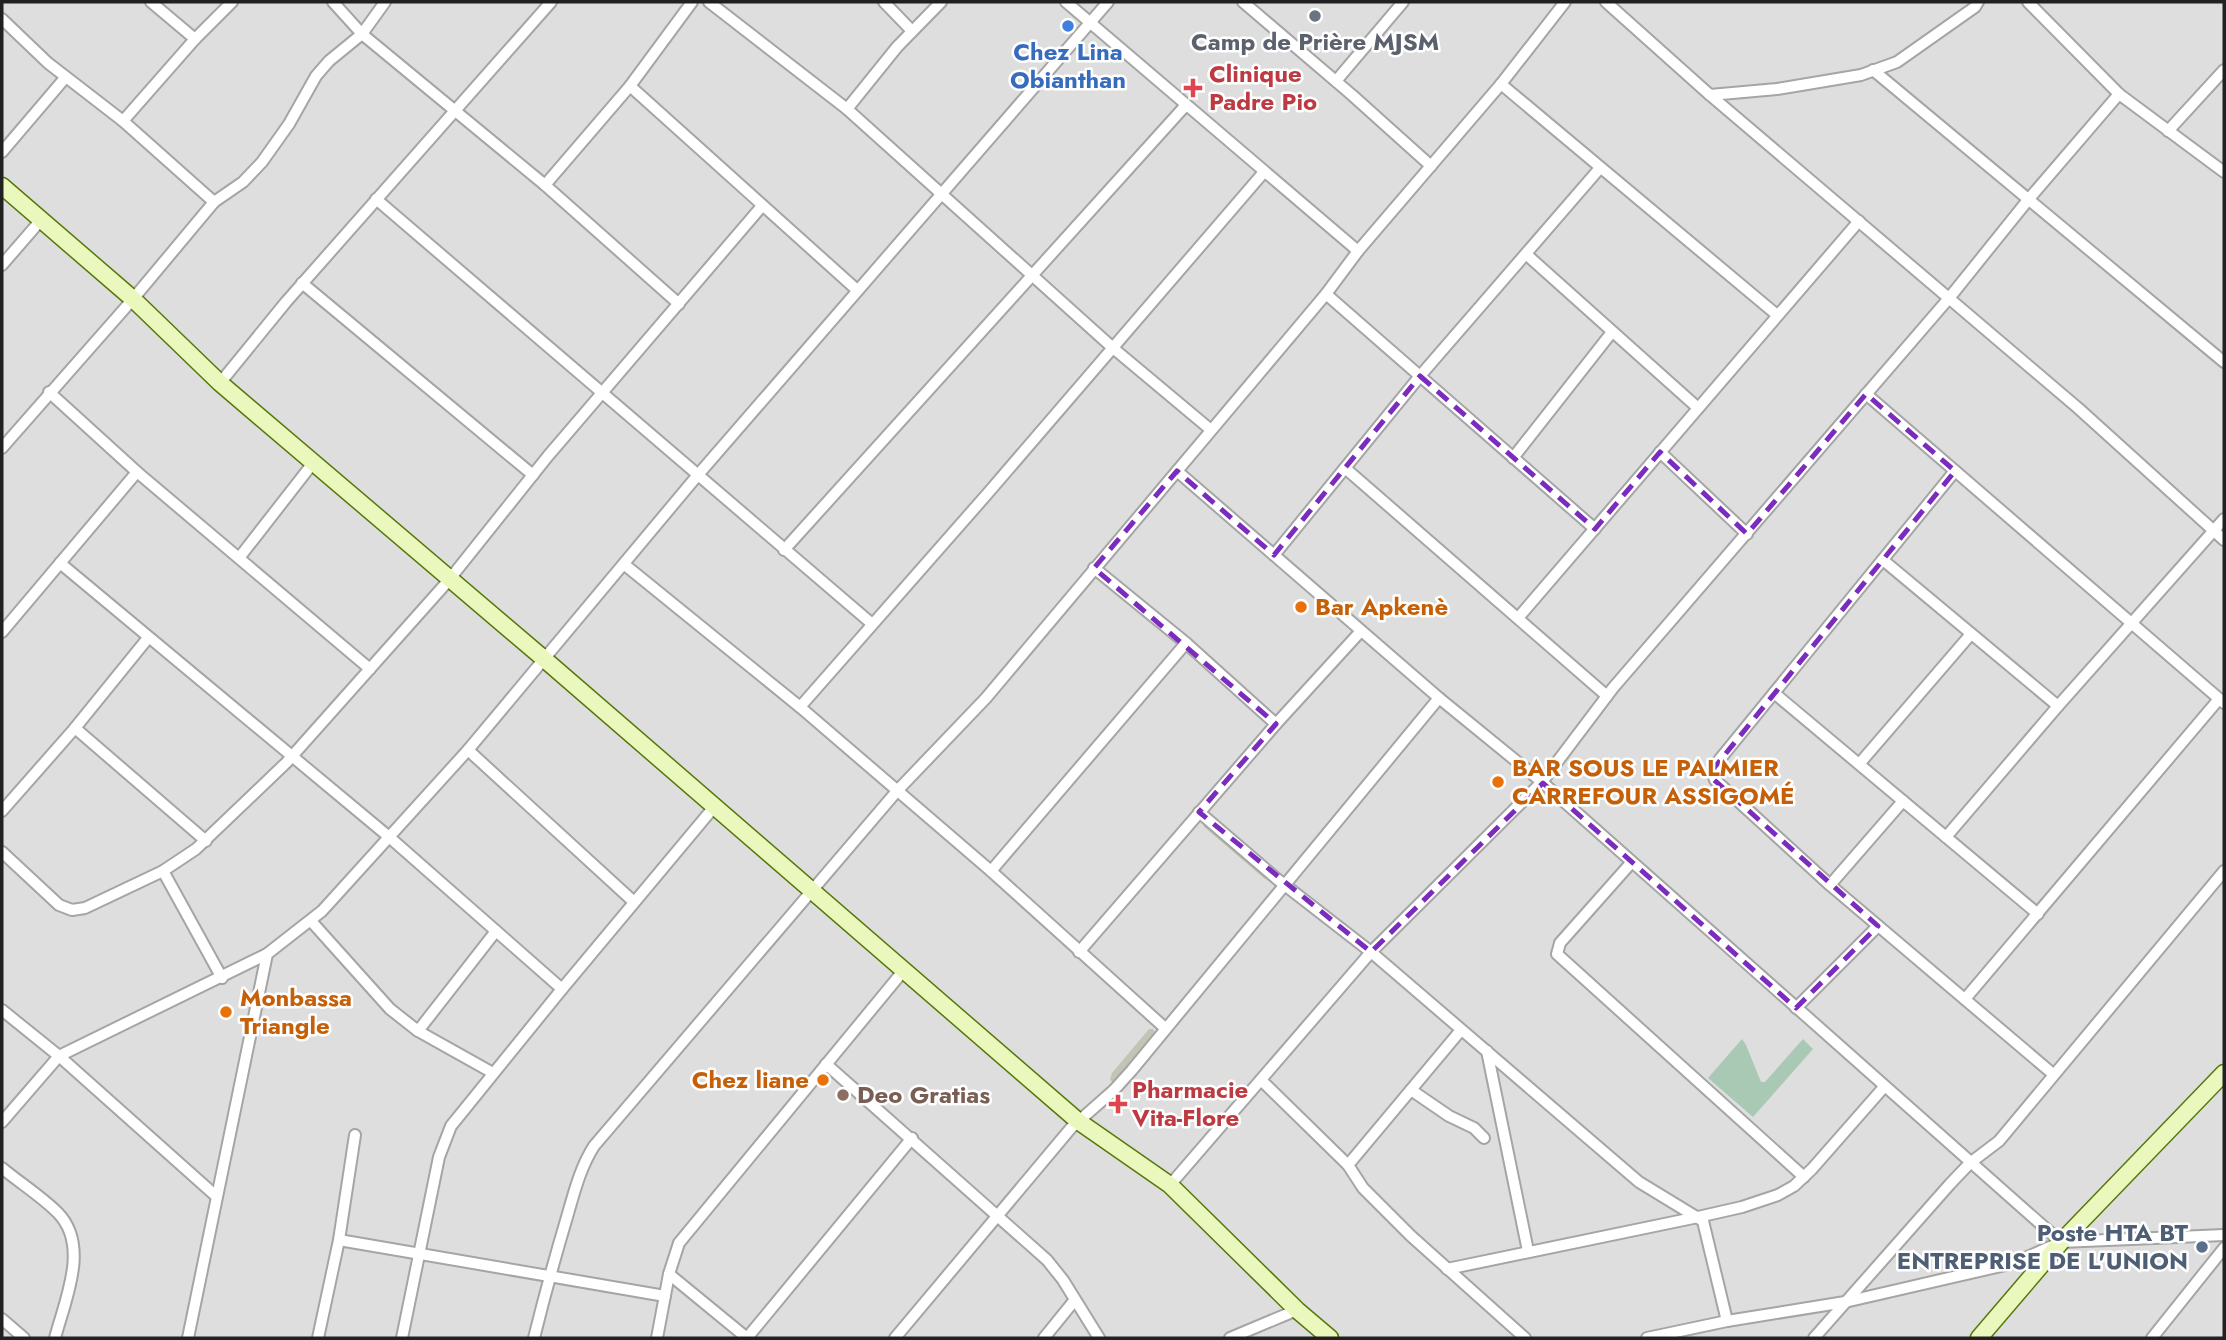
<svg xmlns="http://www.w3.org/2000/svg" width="2226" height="1340" font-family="Jost,sans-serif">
<rect width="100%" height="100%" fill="#f1efe8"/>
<!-- residential -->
<rect fill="#dfdede" x="2" y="2" width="2222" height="1336"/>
<!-- construction -->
<g fill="#c2c5b3">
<path d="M1206 824 1271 880 1265 879 1203 826Z"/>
<path d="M1149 1029H1153L1156 1034 1149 1045 1114 1083 1110 1080 1112 1073Z"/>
</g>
<!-- cemetery -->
<path fill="#a9c9b4" d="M1742 1039 1746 1045 1761 1082H1765L1803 1039 1813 1049 1753 1117 1708 1078Z"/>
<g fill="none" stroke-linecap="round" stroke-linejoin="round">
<defs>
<g id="street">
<path d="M151 2 195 39"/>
<path d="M333 2 362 34 545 185 679 304"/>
<path d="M709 2 847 109 1113 348 1211 430"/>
<path d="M884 2 912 31"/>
<path d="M1066 2 1358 251"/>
<path d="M1243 2 1352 95 1431 166"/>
<path d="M1606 2 1710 95 1777 89 1861 75 1897 62 1975 7 1978 2"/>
<path d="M2028 2 2119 94 2224 172"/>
<path d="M2 19 48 63 123 121 214 202"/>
<path d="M1873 70 2224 362"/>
<path d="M1336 81 1403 2"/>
<path d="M1501 84 1777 315"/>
<path d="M630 86 857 290"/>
<path d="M1710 95 2078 408 2224 540"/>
<path d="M847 109 897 47 941 2"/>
<path d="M123 121 195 39 232 2"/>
<path d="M2168 131 2224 70"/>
<path d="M2 152 65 78"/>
<path d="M545 185 630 86 692 2"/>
<path d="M376 199 871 623"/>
<path d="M1527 255 1698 408"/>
<path d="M2 265 41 220"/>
<path d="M302 283 533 475"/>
<path d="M1326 294 1595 529"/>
<path d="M220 383 286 302 551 2"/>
<path d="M49 392 137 472 370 669"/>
<path d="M1866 394 2224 703"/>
<path d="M2 448 133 299 214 202 243 182 262 162 289 124 316 76 329 61 362 34 385 2"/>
<path d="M1660 452 1747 534"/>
<path d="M1513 458 1612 332"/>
<path d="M1345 468 1607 696"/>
<path d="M1177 471 1439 698 1542 782 2061 1242"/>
<path d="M1955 471 1716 764 1713 774 1715 780 1830 885 2053 1074"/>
<path d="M784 550 1186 105"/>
<path d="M1274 555 1420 376 1600 168"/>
<path d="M239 558 313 463"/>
<path d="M1883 560 2058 706"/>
<path d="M60 563 388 836 562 989"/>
<path d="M625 565 800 707 991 871 1165 1028"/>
<path d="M1094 568 1186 643 1276 724"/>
<path d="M1518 618 1859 221"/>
<path d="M2 632 137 472"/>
<path d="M1774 693 2038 914"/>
<path d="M800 707 988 493 1264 172"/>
<path d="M75 728 206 841"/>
<path d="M468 750 634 902"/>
<path d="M1860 763 1971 634"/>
<path d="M2 811 75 728 148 638"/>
<path d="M1199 812 1277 879 1371 952 1639 1182 1703 1221 1727 1321"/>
<path d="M1946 837 2058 706 2224 519"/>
<path d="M2 852 59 905 72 910 85 908 163 871 196 849 286 763 449 580 548 456 762 206"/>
<path d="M1631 863 1560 943 1557 954 1804 1177"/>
<path d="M163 871 222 978"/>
<path d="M991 871 1186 643"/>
<path d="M1830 885 1903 801"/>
<path d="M311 921 390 1009 418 1031 493 1073"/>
<path d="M1079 952 1276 724 1361 631"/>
<path d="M1965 999 2219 699"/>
<path d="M1796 1008 1878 926"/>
<path d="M2 1010 59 1056 216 1196"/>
<path d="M418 1031 496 931"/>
<path d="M1487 1051 1528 1251"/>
<path d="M826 1064 1047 1260 1063 1280 1099 1338"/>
<path d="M1261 1080 1348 1165 1363 1188 1411 1236 1525 1338"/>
<path d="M1411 1090 1449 1116 1474 1128 1484 1138"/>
<path d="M2 1122 59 1056 267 954"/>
<path d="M1348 1165 1461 1030"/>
<path d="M2 1168C20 1183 41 1196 58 1213 90 1246 65 1300 55 1338"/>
<path d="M1170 1185 1371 952 1542 782 1613 688 1950 297 2028 200 2119 94"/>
<path d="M339 1240 665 1296"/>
<path d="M1447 1269 1698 1217 1742 1207 1778 1195 1794 1186 1812 1169 1884 1087"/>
<path d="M669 1274 747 1338"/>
<path d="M2 1319 24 1338"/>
<path d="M188 1338 267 954 322 911 468 750 697 476 1108 2"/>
<path d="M318 1338 339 1240 355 1135"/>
<path d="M402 1338 439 1157 451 1126 562 989 714 807"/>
<path d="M534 1338C544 1298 555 1257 567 1217 574 1193 580 1168 594 1146L897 791 986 698 1326 294 1358 251 1501 84 1565 2"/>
<path d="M657 1338 669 1274 679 1243 904 970"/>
<path d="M747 1338 912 1138"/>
<path d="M895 1338 1071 1128 1114 1090 1132 1070 1439 698"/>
<path d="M1044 1338 1074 1301"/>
<path d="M1230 1338 1297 1310"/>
<path d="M1647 1338 1727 1321 1845 1302 2014 1263 2061 1242 2224 1235"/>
<path d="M1814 1338 1950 1184 1970 1163 1999 1141 2224 871"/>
<path d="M2152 1338 2224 1248"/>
</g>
<g id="secondary">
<path d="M2 186 133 299 220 383 543 658 1078 1121 1170 1185 1297 1310 1330 1338"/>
<path d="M1979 1338 2061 1242 2224 1073"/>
</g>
</defs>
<!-- street casing -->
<use href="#street" stroke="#a5a5a5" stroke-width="14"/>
<!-- secondary casing -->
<use href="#secondary" stroke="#567808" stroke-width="19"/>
<!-- street -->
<use href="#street" stroke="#fff" stroke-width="10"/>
<!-- secondary -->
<use href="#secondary" stroke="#eaf8be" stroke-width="16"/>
</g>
<!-- marked area -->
<path fill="none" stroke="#7b2cbf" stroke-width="5" stroke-dasharray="14 9" stroke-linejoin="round" d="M1420 376 1595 529 1660 452 1747 534 1866 394 1955 471 1714 768 1712 778 1878 926 1796 1008 1543 783 1371 952 1199 812 1276 724 1094 568 1177 471 1274 555Z"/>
<!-- markers -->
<circle fill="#6b7280" stroke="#fff" stroke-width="2.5" cx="1315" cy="16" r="7"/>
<circle fill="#3f7fe0" stroke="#fff" stroke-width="2.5" cx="1068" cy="26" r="7"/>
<g fill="#e0444e" stroke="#fff" stroke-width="2.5">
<path d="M1189.5 77.5h7v7h7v7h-7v7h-7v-7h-7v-7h7z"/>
<path d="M1114.5 1093.5h7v7h7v7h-7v7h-7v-7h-7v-7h7z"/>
</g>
<g fill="#e8710a" stroke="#fff" stroke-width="2.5">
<circle cx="1301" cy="607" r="7"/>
<circle cx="1498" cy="782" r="7"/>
<circle cx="226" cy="1012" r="7"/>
<circle cx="823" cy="1080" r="7"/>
</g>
<circle fill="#8d6e63" stroke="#fff" stroke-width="2.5" cx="843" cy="1095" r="7"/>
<circle fill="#5c6f8a" stroke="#fff" stroke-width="2.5" cx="2202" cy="1247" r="7"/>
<g text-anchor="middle" stroke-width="5" stroke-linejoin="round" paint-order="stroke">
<!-- worship labels -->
<g font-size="24" font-weight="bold" fill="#5b616d" stroke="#fff">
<text x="1315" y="50">Camp de Prière MJSM</text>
</g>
<!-- shop labels -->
<g font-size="24" font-weight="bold" fill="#366cbe" stroke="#fff">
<text x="1068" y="60">Chez Lina<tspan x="1068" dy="28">Obianthan</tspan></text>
</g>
<!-- health labels -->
<g font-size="24" font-weight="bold" fill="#be3a42" stroke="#fff" text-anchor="start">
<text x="1209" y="82">Clinique<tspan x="1209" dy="28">Padre Pio</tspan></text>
<text x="1132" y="1098">Pharmacie<tspan x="1132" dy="28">Vita-Flore</tspan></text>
</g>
<!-- food labels -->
<g font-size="24" font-weight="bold" fill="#c56008" stroke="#fff" text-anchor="start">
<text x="1315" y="615">Bar Apkenè</text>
<text x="1512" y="776">BAR SOUS LE PALMIER<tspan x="1512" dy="28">CARREFOUR ASSIGOMÉ</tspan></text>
<text x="240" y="1006">Monbassa<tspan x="240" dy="28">Triangle</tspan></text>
<text x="809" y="1088" text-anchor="end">Chez liane</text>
</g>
<!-- education labels -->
<g font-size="24" font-weight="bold" fill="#785e54" stroke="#fff" text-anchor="start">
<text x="857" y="1103">Deo Gratias</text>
</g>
<!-- service labels -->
<g font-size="24" font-weight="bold" fill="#4e5e75" stroke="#fff" text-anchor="end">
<text x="2188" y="1241">Poste HTA BT<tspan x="2188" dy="28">ENTREPRISE DE L'UNION</tspan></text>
</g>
</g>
<!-- border -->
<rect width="2226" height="1340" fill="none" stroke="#212121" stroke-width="7"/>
</svg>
